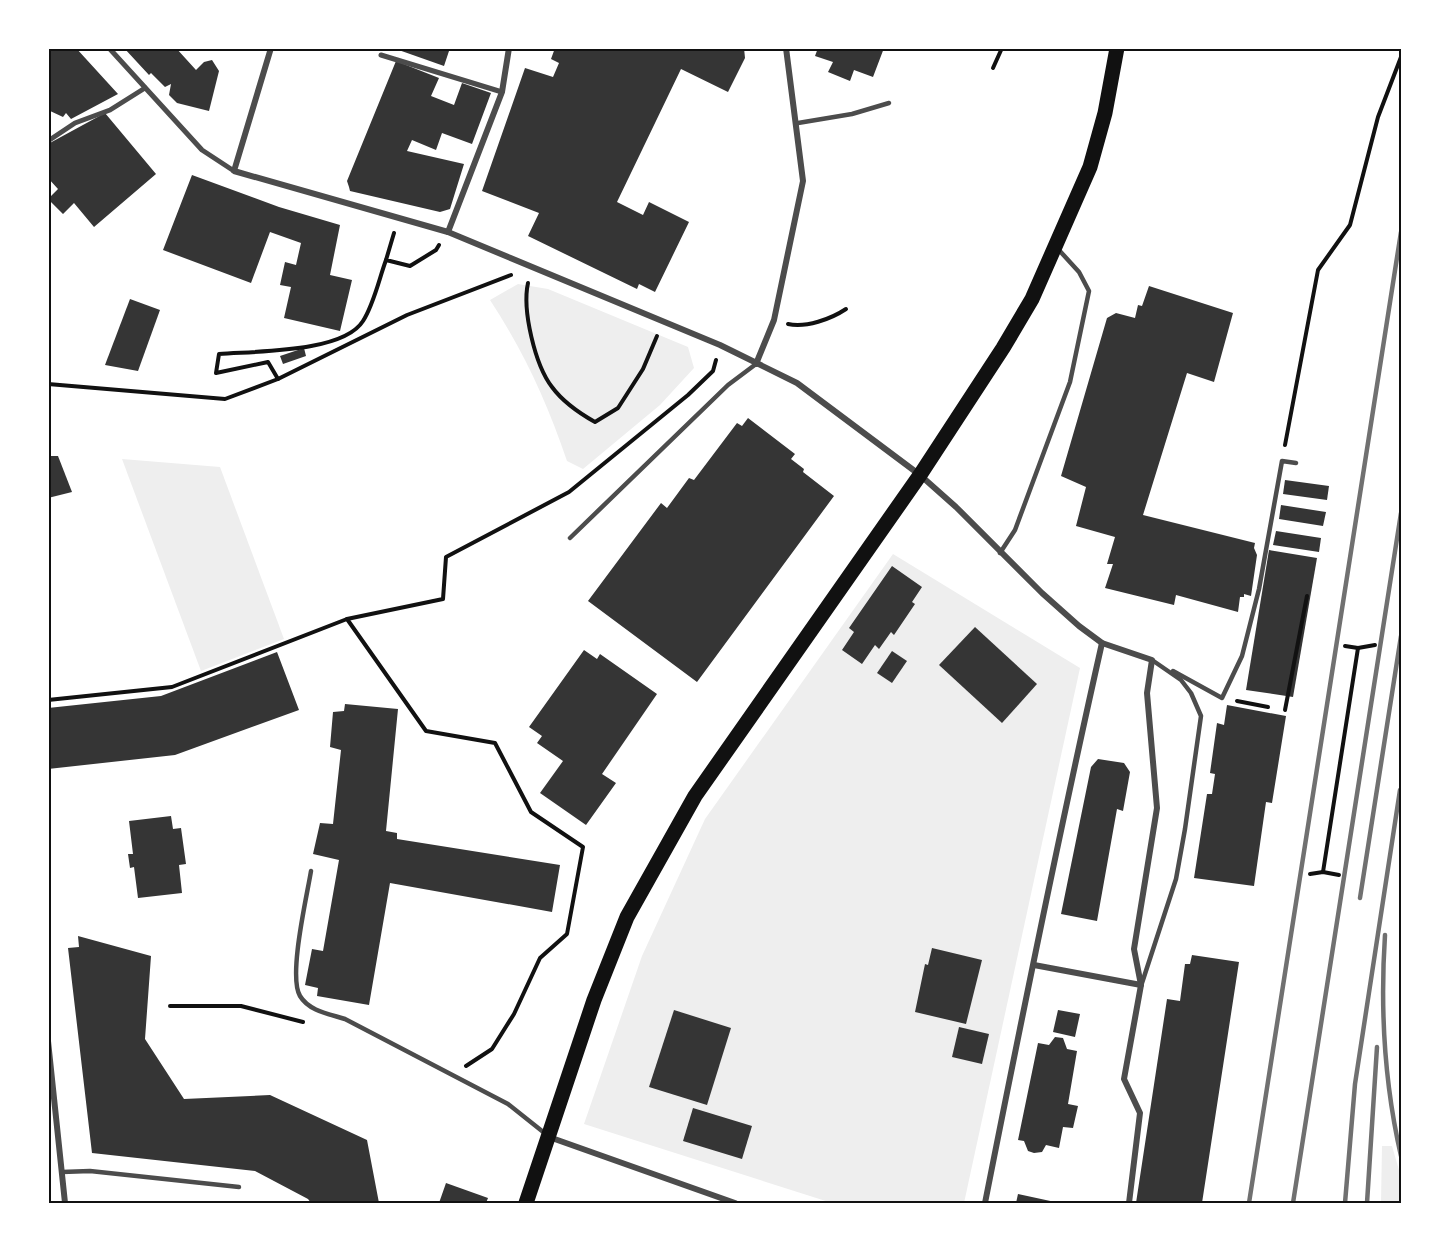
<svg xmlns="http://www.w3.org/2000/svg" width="1449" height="1251" font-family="Poppins,sans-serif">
<rect width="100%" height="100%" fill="#fff"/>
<!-- green -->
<g fill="#eee">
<path d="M518 284 548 289 688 347 694 368 660 405 583 469 567 461C547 402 524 352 490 300Z"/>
<path d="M122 459 220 467 284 639 201 671Z"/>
<path d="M893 554 1080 668 964 1203H832L584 1124 642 956 705 819Z"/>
<path d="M1382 1146H1392L1401 1177V1203H1381Z"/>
</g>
<!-- building -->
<g fill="#353535">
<path d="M48 48H76L118 94 71 119 66 113 63 117 48 110Z"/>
<path d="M124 48H176L196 70 204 62 212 60 219 71 209 111 177 103 169 95 171 84 165 87 151 73 149 75Z"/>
<path d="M393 48H450L444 66Z"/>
<path d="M555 48H744L745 58 728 92 681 69 617 202 643 215 649 202 689 222 655 292 639 284 637 289 528 236 539 213 482 191 525 68 553 77 559 63 551 59Z"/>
<path d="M818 48H884L873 77 854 70 850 81 828 72 833 62 815 56Z"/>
<path d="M396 61 439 78 431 96 454 105 462 83 491 93 472 144 442 133 436 150 412 140 407 151 464 164 450 209 440 212 350 191 349 187 347 181Z"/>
<path d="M105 113 156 174 94 227 74 203 63 214 48 199 58 189 48 178V144Z"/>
<path d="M192 175 279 207 340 225 330 275 352 280 340 331 284 318 291 287 280 285 285 262 296 265 301 243 270 232 251 283 163 250Z"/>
<path d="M1149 286 1233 313 1214 382 1187 373 1143 515 1255 543 1254 548 1257 555 1251 596 1244 594V597H1240L1238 612 1176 595 1174 605 1105 588 1113 564H1107L1115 537 1076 526 1086 487 1061 476 1107 318 1116 313 1135 318 1138 305 1142 306Z"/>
<path d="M130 299 160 310 138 371 105 365Z"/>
<path d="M304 348 306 356 283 364 280 356Z"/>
<path d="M748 418 795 454 791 459 804 469 803 472 834 496 697 682 588 601 661 503 667 508 689 478 694 480 737 423 742 426Z"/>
<path d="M48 456H58L72 492 48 498Z"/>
<path d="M1285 480 1329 486 1327 500 1283 494Z"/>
<path d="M1281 505 1326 512 1323 526 1279 519Z"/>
<path d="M1276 531 1321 538 1319 552 1273 545Z"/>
<path d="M1269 550 1317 558 1293 697 1246 690Z"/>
<path d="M892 566 922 587 912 602 915 604 894 635 891 632 879 649 875 645 862 664 842 650 854 632 849 628Z"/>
<path d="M975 627 1037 684 1002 723 939 665Z"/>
<path d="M584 650 597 659 600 654 657 694 602 774 616 783 586 825 540 793 563 761 537 743 542 736 529 727Z"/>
<path d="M892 651 907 661 892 683 877 673Z"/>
<path d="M277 652 299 710 175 755 48 769V708L161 696Z"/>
<path d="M345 704 398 709 386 831 397 833V839L560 865 552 912 390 883 369 1005 317 996 318 988 305 985 312 949 323 951 339 860 313 854 320 823 333 824 341 750 330 747 333 712 344 711Z"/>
<path d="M1227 705 1286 716 1272 803 1266 802 1254 886 1194 878 1207 794H1212L1215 774 1210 773 1217 723 1224 725Z"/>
<path d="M1098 759 1124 763 1130 772 1123 811 1117 809 1097 921 1061 914 1091 767Z"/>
<path d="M171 816 173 829 181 828 186 864 179 865 182 893 138 898 134 867 130 868 128 854H133L129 821Z"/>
<path d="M78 936 151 956 145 1039 184 1099 270 1095 367 1140 379 1203H311L308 1199 255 1171 92 1153 68 948 79 947Z"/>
<path d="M932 948 982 960 966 1024 915 1012 925 964 928 965Z"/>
<path d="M1192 955 1239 962 1202 1203H1136L1167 999 1180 1001 1185 964H1190Z"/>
<path d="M674 1010 731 1028 707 1105 649 1087Z"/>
<path d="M1058 1010 1080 1014 1075 1037 1053 1032Z"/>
<path d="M959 1027 989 1034 982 1064 952 1057Z"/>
<path d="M1055 1037 1063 1038 1067 1049 1077 1051 1068 1104 1078 1106 1073 1128 1063 1127 1059 1148 1046 1145 1042 1152 1034 1153 1028 1151 1024 1141 1018 1140 1038 1043 1049 1045Z"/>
<path d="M693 1108 752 1126 742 1159 683 1141Z"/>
<path d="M446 1183 488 1198 486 1203H439Z"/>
<path d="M1018 1194 1055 1202V1203H1016Z"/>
</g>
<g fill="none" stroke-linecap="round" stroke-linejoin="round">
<!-- path -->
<g stroke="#111" stroke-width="4">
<path d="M993 68 1002 48"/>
<path d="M394 233 386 260 410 266 436 250 439 245"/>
<path d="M528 283C522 310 535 365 552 387 563 402 579 413 595 422L618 408 643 369 657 336"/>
<path d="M788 324C806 328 831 319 846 309"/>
<path d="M278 379 268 362 216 373 219 354C254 351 343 353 363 321 374 304 379 279 386 260"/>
<path d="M48 384 225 399 278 379 407 315 511 275"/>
<path d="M1285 445 1318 270 1350 225 1378 117 1401 57"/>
<path d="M347 619 426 731 495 743 531 812 583 847 567 934 540 958 514 1014 492 1049 466 1066"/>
<path d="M1345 646 1358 648 1375 645"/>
<path d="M48 700 172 687 347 619 443 599 446 557 569 492 688 395 713 371 716 360"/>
<path d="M1237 701 1268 707"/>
<path d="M1285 710 1307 596"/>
<path d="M1323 872 1358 648"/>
<path d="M1310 874 1323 872 1339 875"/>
<path d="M170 1006H241L303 1022"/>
</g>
<!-- service -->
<g stroke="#4c4c4c" stroke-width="4.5">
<path d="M798 123 852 114 889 103"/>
<path d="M570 538 728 385 756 364"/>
<path d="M1000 553 1015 530 1070 382 1089 291 1079 272 1058 249"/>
<path d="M1173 671 1222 698 1242 656 1259 589 1282 461 1296 463"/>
<path d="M311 871C307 896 288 976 300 996 309 1011 329 1014 345 1019L508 1104 547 1135"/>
<path d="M1142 983 1176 879 1185 829 1201 716 1191 693 1181 680 1152 660"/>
<path d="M62 1172 90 1171 239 1187"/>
</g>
<!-- pedestrian -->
<g stroke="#4c4c4c" stroke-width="5">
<path d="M109 48 202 150 234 171"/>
<path d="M381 55 502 92"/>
<path d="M48 141 75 123 110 110 145 88"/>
</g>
<!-- minor -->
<g stroke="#4c4c4c" stroke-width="6">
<path d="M271 48 234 171 448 232 720 345 797 383 920 475 956 507 1042 593 1079 626 1102 643 1152 660 1147 693 1157 808 1134 949 1141 985 1124 1079 1140 1113 1129 1203"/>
<path d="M448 232 502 92 509 48"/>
<path d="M756 364 774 320 803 181 786 48"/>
<path d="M1034 965 1141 985"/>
<path d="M48 1041 65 1203"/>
<path d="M549 1137 735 1203"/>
<path d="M985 1203C1022 1016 1060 829 1102 643"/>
</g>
<!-- primary -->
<path stroke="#111" stroke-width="15" d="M526 1203 594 1000 627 917 695 796 920 475 1003 348 1032 299 1090 167 1105 113 1117 48"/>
<!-- rail -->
<g stroke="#707070" stroke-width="4.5">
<path d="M1360 898 1401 636"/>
<path d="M1385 935C1380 1011 1384 1082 1401 1156"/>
<path d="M1249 1203 1401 232"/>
<path d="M1293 1203 1401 513"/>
<path d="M1345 1203 1355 1084 1400 790"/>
<path d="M1367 1203 1377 1047"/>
</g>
</g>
<!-- border -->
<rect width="1449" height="1251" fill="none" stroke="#ffffff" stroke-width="99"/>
<rect x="50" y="50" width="1350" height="1152" fill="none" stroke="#111" stroke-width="2"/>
</svg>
